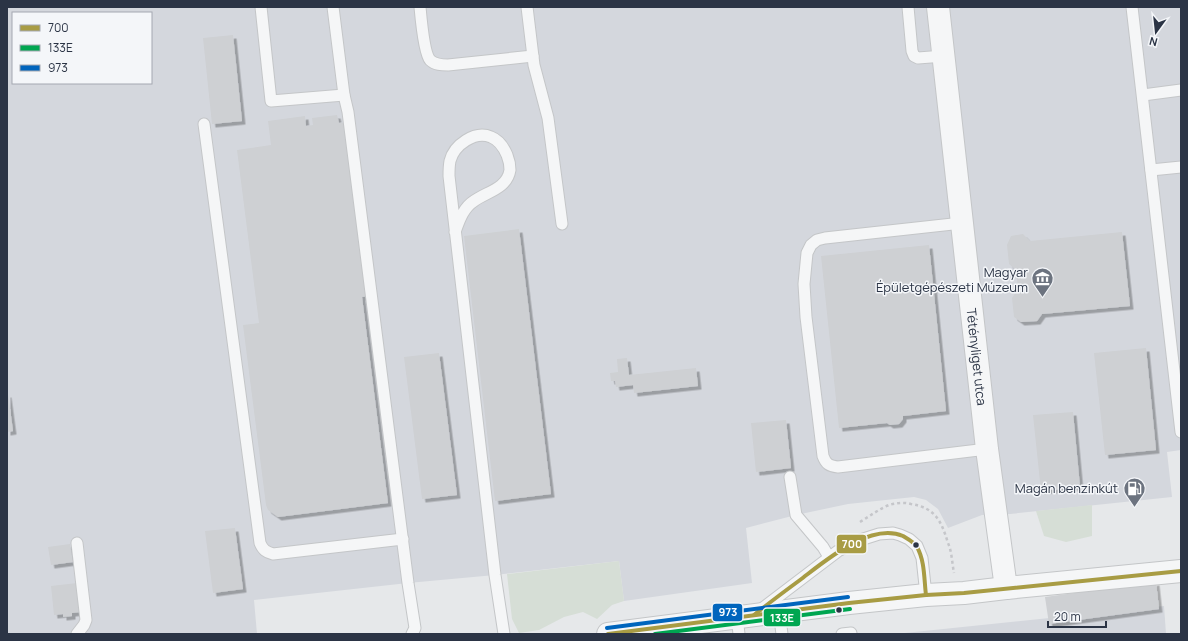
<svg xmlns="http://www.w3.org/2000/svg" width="1188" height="641" font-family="Manrope,sans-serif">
<defs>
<filter id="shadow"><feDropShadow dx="3.5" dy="3.5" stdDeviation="0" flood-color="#0004"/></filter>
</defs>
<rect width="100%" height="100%" fill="#e6e8ea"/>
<!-- built -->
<g fill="#d4d7dd" fill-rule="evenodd">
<path d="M7 7H1181V450L1167 452 1172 497 1010 514 982 515 948 528 938 509 926 500 914 497 848 504 796 515 746 528 752 583 624 601 619 561 495 575 408 583 254 600 257 634H7ZM13 13H151V83H13Z"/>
<path d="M1164 606 1166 634H895Z"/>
</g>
<!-- green -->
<g fill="#d6ded6">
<path d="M1092 505V536L1066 542 1044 536 1036 511Z"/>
<path d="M619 561 624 601 612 605 597 619 583 612 564 617 539 630 519 633 512 619 507 574Z"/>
</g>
<!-- building -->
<g fill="#ced0d3" filter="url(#shadow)">
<path d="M233 35 242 121 212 124 203 38Z"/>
<path d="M337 115 339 123 347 122 369 296 362 297 388 503 278 517 268 510 266 505 243 325 259 323 237 150 271 145 268 121 305 116 306 126 313 125 312 118Z"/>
<path d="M519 229 551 494 495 501 464 236Z"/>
<path d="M1122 232 1130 306 1042 314 1037 321 1021 322 1014 317 1012 298 1018 289 1016 270 1009 264 1007 245 1011 236 1023 234 1030 241Z"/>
<path d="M929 245 946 411 903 416V419L899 424 890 425 887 423 839 428 821 256Z"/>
<path d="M1146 348 1156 450 1105 455 1094 353Z"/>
<path d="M439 353 457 495 422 499 404 357Z"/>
<path d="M627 358 629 375 696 368 698 386 634 393 633 385 616 387 615 381H611L610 373 618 372 617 359Z"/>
<path d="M7 394H8L13 431 7 432Z"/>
<path d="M1073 412 1080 487 1041 491 1033 415Z"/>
<path d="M786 420 791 468 756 472 751 423Z"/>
<path d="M235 528 243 589 213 593 205 531Z"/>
<path d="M70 544 73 562 51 565 48 547Z"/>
<path d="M1156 582 1159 609 1049 624 1045 597Z"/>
<path d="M77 583 80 612 72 613V616L63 617V614L54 615 51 586Z"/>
</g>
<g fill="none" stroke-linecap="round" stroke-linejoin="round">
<defs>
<g id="service">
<path d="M261 7 271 101 344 95"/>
<path d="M333 7 344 95 348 112 408 583 415 628 412 634"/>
<path d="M420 7C421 18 424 53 430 60 435 65 442 65 448 65L533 56"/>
<path d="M527 7 534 65 548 118 562 224"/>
<path d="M908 7 912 51 914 56 918 58 944 56"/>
<path d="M1132 7 1181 432"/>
<path d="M1143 95 1181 90"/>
<path d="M204 124 260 543C263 550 266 552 273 554L403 539"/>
<path d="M1151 170 1181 167"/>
<path d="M962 223 825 238 817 240 811 245 807 253 804 284 806 317 823 456C826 464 829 466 838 467L987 449"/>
<path d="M455 232C459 221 463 208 474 201 486 192 507 189 510 170 510 166 509 160 507 155 504 148 499 140 491 137 475 130 454 145 450 161 449 166 449 171 449 176L495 575 504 634"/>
<path d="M790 477 796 515 823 547 829 557"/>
<path d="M77 543 86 620 84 625 77 634"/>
<path d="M759 611 838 551 857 541 879 534 893 533 900 535 909 539 917 546 922 558 926 595"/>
<path d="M779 612 782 634"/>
<path d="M737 617 739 634"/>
<path d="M842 634 851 633"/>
</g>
<g id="minor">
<path id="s1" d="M938 7 987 449 1006 588"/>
</g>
<path id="tertiary" d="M608 634 849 603 926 595 964 593 1006 588 1181 571"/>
</defs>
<!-- service casing -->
<use href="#service" stroke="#c4c6c8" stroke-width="13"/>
<!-- minor casing -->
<use href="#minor" stroke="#c4c6c8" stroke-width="24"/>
<!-- tertiary casing -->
<use href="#tertiary" stroke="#c4c6c8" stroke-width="24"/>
<!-- path -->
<path stroke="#c5c6ca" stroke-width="2.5" stroke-dasharray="3 3" stroke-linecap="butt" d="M860 522C870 516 879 509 889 505 896 503 904 502 911 504 935 508 941 520 948 543 952 552 952 563 954 573"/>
<!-- service -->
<use href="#service" stroke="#f5f6f7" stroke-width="11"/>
<!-- minor -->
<use href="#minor" stroke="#f5f6f7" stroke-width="22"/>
<!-- tertiary -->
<use href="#tertiary" stroke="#f5f6f7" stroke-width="22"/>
<defs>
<g id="bus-1">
<path d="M754 615C769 603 785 591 800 580 825 561 870 522 903 536 908 539 914 542 917 547 925 561 924 580 926 595"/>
<path d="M608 634 849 603 926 595 964 593 1181 571"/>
</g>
<path id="bus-2" d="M655 634 850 609"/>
<path id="bus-3" d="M607 628 848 597"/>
</defs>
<!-- bus-1 casing -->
<use href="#bus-1" stroke="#f4f6f9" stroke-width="7"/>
<!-- bus-2 casing -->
<use href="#bus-2" stroke="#f4f6f9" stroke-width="7"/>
<!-- bus-3 casing -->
<use href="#bus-3" stroke="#f4f6f9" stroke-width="7"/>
<!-- bus-1 -->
<use href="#bus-1" stroke="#a89c44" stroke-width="4"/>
<!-- bus-2 -->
<use href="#bus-2" stroke="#00a651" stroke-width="4"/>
<!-- bus-3 -->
<use href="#bus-3" stroke="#0065bd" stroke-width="4"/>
</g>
<!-- icons -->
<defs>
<symbol id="museum-pin" viewBox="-11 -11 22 30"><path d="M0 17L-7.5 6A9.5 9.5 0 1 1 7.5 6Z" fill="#6c737f" stroke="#f4f6f9"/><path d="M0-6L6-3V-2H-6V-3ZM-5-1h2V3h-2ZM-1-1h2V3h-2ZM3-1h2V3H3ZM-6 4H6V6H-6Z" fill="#fff"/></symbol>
<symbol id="fuel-pin" viewBox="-11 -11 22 30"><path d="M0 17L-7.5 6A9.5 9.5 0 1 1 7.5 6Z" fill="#6c737f" stroke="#f4f6f9"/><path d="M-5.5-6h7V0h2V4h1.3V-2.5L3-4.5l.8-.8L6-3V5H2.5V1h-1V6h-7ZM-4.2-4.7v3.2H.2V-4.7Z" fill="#fff"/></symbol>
</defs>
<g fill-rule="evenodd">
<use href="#museum-pin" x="1030" y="266" width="25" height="34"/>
<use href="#fuel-pin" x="1122" y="476" width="25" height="34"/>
</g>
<!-- markers -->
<g fill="#2b3445" stroke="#f4f6f9" stroke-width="1.5">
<circle cx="916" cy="545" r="3.5"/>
<circle cx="839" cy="610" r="3.5"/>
</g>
<g text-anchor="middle" stroke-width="3" stroke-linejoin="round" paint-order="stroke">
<!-- poi labels -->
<g font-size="13" fill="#2b3445" stroke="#f4f6f9" text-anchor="end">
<text x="1028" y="277">Magyar<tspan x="1028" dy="15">Épületgépészeti Múzeum</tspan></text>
<text x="1118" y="493">Magán benzinkút</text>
</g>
<!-- street labels -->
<g font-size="13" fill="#2b3445" stroke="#f4f6f9">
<text dy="5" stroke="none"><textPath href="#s1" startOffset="352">Tétényliget utca</textPath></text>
</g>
</g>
<g stroke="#f4f6f9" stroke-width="1.5">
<rect x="836" y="534" width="31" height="20" rx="4" fill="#a89c44"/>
<rect x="712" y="603" width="31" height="19" rx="4" fill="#0065bd"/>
<rect x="763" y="608" width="38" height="19" rx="4" fill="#00a651"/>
</g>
<g font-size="11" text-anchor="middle" font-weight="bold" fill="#fff">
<text x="852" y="548">700</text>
<text x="728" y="616">973</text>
<text x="782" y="622">133E</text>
</g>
<!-- border -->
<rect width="1188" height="641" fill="none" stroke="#2b3445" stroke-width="16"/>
<!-- legend -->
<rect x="12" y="12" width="140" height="72" fill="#f4f6f9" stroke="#a4a8b1"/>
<rect x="20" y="25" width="20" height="6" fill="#a89c44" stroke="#a4a8b1"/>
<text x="48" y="32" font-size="12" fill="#2b3445">700</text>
<rect x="20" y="45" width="20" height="6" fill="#00a651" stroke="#a4a8b1"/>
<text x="48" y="52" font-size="12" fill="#2b3445">133E</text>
<rect x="20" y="65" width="20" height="6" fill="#0065bd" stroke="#a4a8b1"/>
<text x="48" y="72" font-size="12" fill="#2b3445">973</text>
<!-- north arrow -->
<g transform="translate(1156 32) rotate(195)" stroke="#f4f6f9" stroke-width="3" paint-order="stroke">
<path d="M0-3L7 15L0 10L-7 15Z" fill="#2b3445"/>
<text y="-6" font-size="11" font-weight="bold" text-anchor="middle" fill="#2b3445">N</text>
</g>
<!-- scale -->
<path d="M1048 621v6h58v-6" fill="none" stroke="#2b3445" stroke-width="2"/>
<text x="1054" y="621" font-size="12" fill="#2b3445" stroke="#f4f6f9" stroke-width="3" paint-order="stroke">20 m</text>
</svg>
